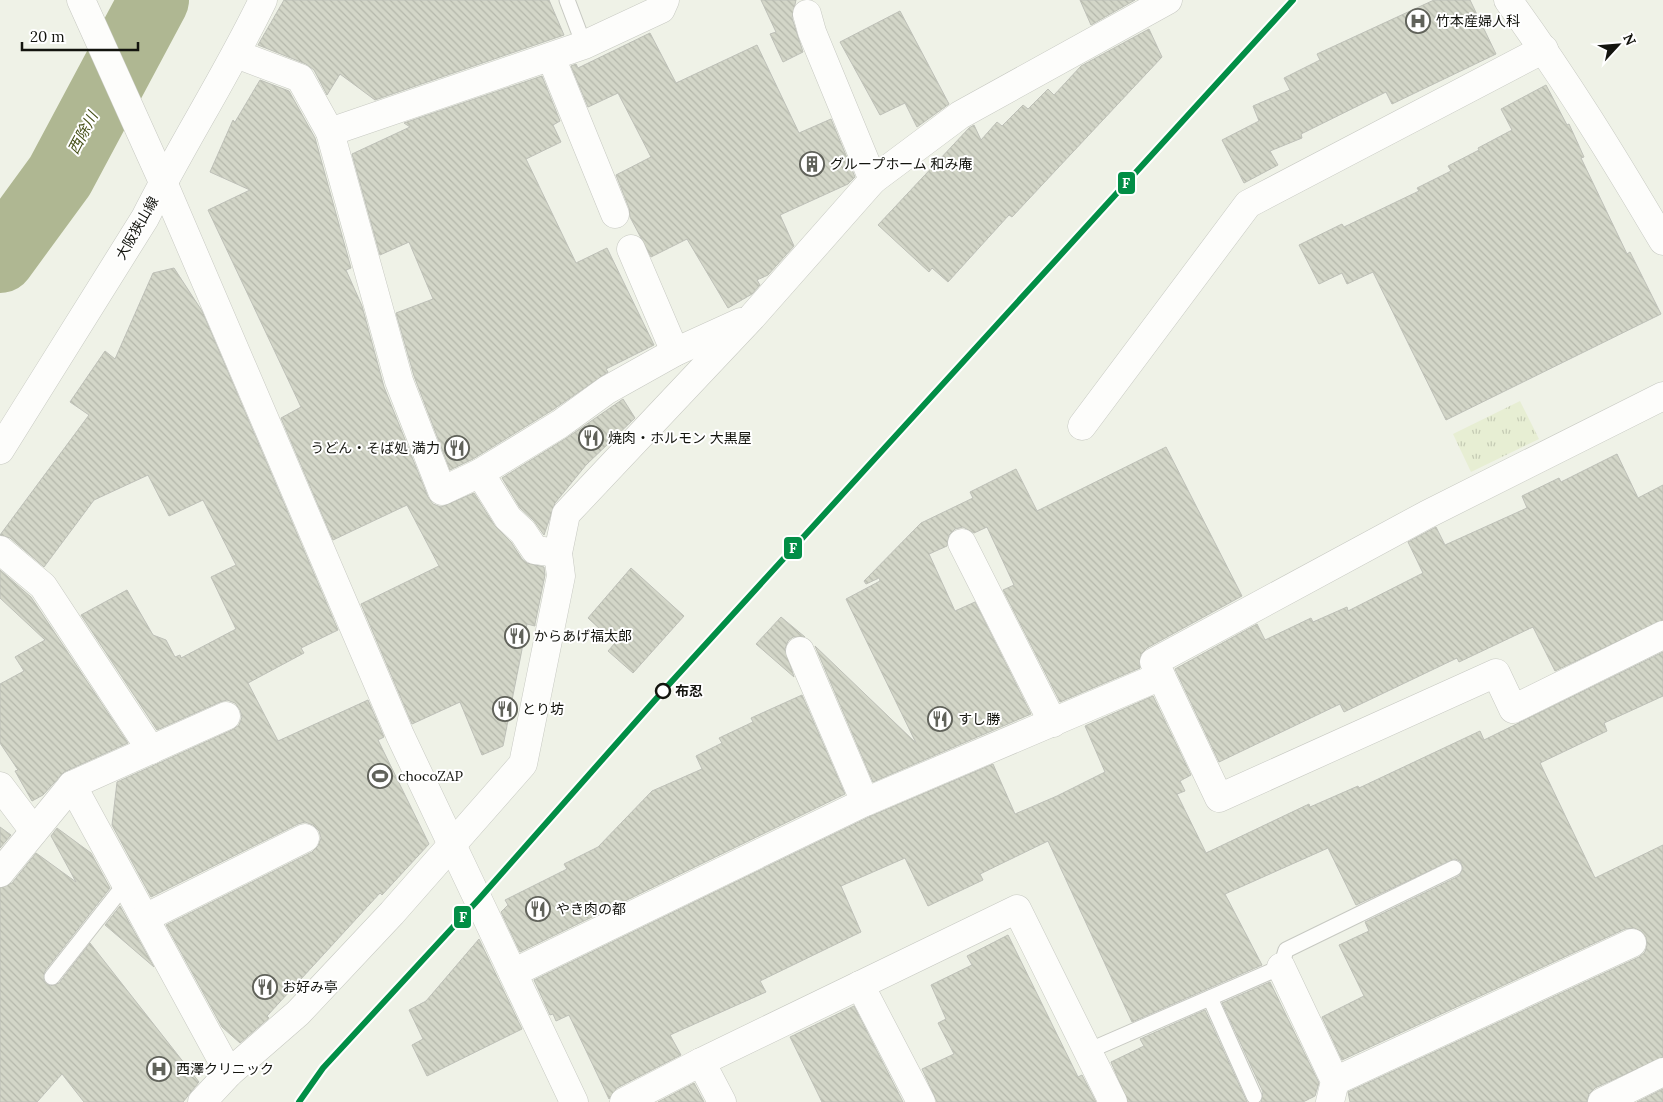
<svg xmlns="http://www.w3.org/2000/svg" width="1663" height="1102" font-family="Lora,'Noto Sans JP',serif">
<defs>
<pattern id="grass-tufts" width="24" height="20" patternUnits="userSpaceOnUse" patternTransform="scale(1.25)"><rect width="24" height="20" fill="#e7eed3"/><path d="M3 7l-1-3M5 7V3M7 7l1-3M15 17l-1-3M17 17v-4M19 17l1-3" fill="none" stroke="#c5cbb4"/></pattern>
<pattern id="building-back-hatch" width="6" height="6" patternUnits="userSpaceOnUse" patternTransform="scale(1.25)"><rect width="6" height="6" fill="#d3d6c8"/><path d="M-1 5l2 2M0 0l6 6M5-1l2 2" fill="none" stroke="#b4b7ab"/></pattern>
</defs>
<rect width="100%" height="100%" fill="#eff2e7"/>
<!-- grass -->
<path fill="url(#grass-tufts)" d="M1520 401 1539 439 1471 472 1453 434Z"/>
<g fill="none" stroke-linecap="round" stroke-linejoin="round">
<!-- river -->
<path stroke="#afb792" stroke-width="70" d="M0 258 60 176 154 0"/>
</g>
<!-- building -->
<g fill="url(#building-back-hatch)" stroke="#bec0b8">
<path d="M284 0H549L564 35 375 100 340 74 327 95 314 70 306 64 258 45Z"/>
<path d="M761 0H796L792 18 803 52 783 62 770 34 776 32Z"/>
<path d="M1080 0H1135L1091 25Z"/>
<path d="M1434 0H1470L1496 54 1392 104 1386 92 1301 134 1302 138 1270 151 1278 165 1244 183 1222 140 1259 121 1253 106 1290 90 1284 78 1320 60 1317 54Z"/>
<path d="M900 11 949 104 917 127 905 103 880 115 840 42Z"/>
<path d="M1149 29 1162 57 1012 217 1009 215 948 282 932 268 929 272 878 225 969 128 974 125 981 140 997 122 1002 126 1023 105 1028 109 1048 89 1054 95 1081 66Z"/>
<path d="M650 33 676 83 757 45 799 133 831 119 855 177 848 184 780 215 794 246 768 275 757 280 760 285 752 294 728 308 687 239 651 257 630 217 629 208 616 175 651 157 618 93 588 107 571 66 576 64 578 68Z"/>
<path d="M542 76 560 121 553 125 561 142 526 159 576 263 607 248 654 345 606 369 608 372 551 411 473 459 450 470 414 376 396 313 433 299 409 242 380 255 352 154 410 127 404 123Z"/>
<path d="M260 80 289 91 315 138 351 268 346 270 362 306 384 387 428 497 433 504 441 507 474 493 495 526 511 542 522 559 527 563 544 567 545 575 535 624V626L527 624 503 746 482 755 460 702 412 724 361 604 439 566 407 505 333 540 281 418 301 407 208 210 250 190 210 172 233 120 235 122Z"/>
<path d="M1546 85 1567 125 1569 124 1584 157 1581 158 1627 254 1630 252 1661 314 1446 420 1373 272 1347 284 1342 273 1319 284 1299 245 1342 224 1344 227 1419 191 1417 188 1451 171 1448 166 1479 150 1478 148 1512 130 1501 109Z"/>
<path d="M174 268 202 311 338 630 301 648 304 653 248 683 278 741 368 700 384 737 378 740 429 844 382 895 380 893 267 1016 269 1018 240 1043 222 1027 166 925 312 852 318 846 321 838 319 831 313 825 305 822 298 824 151 897 112 825 117 782 232 730 239 725 242 717 240 710 235 703 227 700 220 702 157 730 81 615 127 590 153 635 166 640 175 657 180 655 181 658 236 629 211 577 236 565 203 500 169 516 148 475 94 500 44 567 10 538 0 535 89 415 70 402 105 351 115 359 153 273Z"/>
<path d="M623 399 635 418 586 465 555 503 544 535 534 521 520 508 502 478 568 437Z"/>
<path d="M1166 447 1242 596 1147 648 1141 654 1140 668 1060 702 1003 590 1014 585 987 527 974 533 963 527 955 529 949 535 947 546 929 554 955 611 975 602 1031 714 873 782 815 646 916 743 846 599 880 581 879 578 866 584 864 581 921 523 973 498 970 492 1016 469 1037 511Z"/>
<path d="M1617 454 1638 498 1663 485V620L1555 671 1533 627 1459 662 1457 658 1344 712 1340 704 1219 762 1175 669 1257 624 1265 640 1311 618 1313 622 1347 607 1348 611 1423 573 1408 542 1436 527 1445 545 1527 508 1522 496 1559 478 1561 482Z"/>
<path d="M631 568 684 616 633 673 608 651 615 643 588 618Z"/>
<path d="M0 570 31 597 128 743 64 772 43 795 32 801 15 771 18 770 0 743V684L24 671 15 657 45 640 0 598Z"/>
<path d="M781 617 805 637H793L788 641 785 649 794 677 756 644Z"/>
<path d="M1663 652V696L1604 723 1607 731 1540 763 1595 878 1663 845V1057L1595 1088 1589 1094 1587 1102H1350L1348 1092 1639 957 1645 952 1647 945 1646 937 1641 931 1634 928 1625 929 1342 1060 1322 1017 1364 996 1339 945 1369 931 1365 922 1459 876 1463 868 1460 861 1455 859 1356 905 1328 848 1225 894 1262 965 1132 1022 1048 841 980 874 983 880 928 906 905 858 841 886 861 932 760 981 766 992 670 1035 681 1055 617 1088 609 1099 569 1015 556 1021 553 1014 550 1015 534 980 871 816 993 764 1015 814 1057 796 1105 772 1085 726 1153 696 1191 775 1180 781 1185 791 1177 794 1206 853 1309 804 1310 807 1358 786 1359 788 1480 731 1484 740Z"/>
<path d="M802 695 845 794 520 952 501 912 508 905 505 900 567 869 564 864 598 847 652 791 702 769 696 756 722 743 719 738 753 722 751 718Z"/>
<path d="M0 827 11 835 0 848Z"/>
<path d="M57 828 91 853 110 888 45 971 44 981 50 986 59 983 90 943 199 1082 183 1102H84L62 1074 37 1102H0V888L12 883 36 853 76 882 51 836Z"/>
<path d="M120 906 154 967 105 925Z"/>
<path d="M1008 935 1078 1077 1082 1075 1096 1102H937L922 1069 954 1054 938 1023 946 1019 931 985 972 965 967 956Z"/>
<path d="M479 939 522 1029 427 1076 412 1045 423 1039 409 1010 426 1001Z"/>
<path d="M1270 982 1319 1083 1315 1096 1303 1102H1261L1263 1092 1222 1003Z"/>
<path d="M854 1006 903 1102H822L790 1037Z"/>
<path d="M1205 1010 1247 1102H1128L1111 1062 1144 1046 1140 1039Z"/>
<path d="M694 1083 704 1102H658Z"/>
<path d="M1663 1089V1102H1637Z"/>
</g>
<g fill="none" stroke-linecap="round" stroke-linejoin="round">
<defs>
<g id="lane">
<path d="M567 0 584 45"/>
<path d="M52 977 126 883"/>
<path d="M1210 998 1254 1096"/>
<path d="M1088 1051 1281 967 1286 950 1454 868"/>
</g>
<g id="street">
<path d="M1508 0C1565 78 1614 158 1663 241"/>
<path d="M236 54 300 78 330 132 584 45 661 9 665 0"/>
<path d="M551 57 615 214"/>
<path d="M330 132 399 381 442 491 480 473 560 424 607 390 675 352 741 322"/>
<path d="M873 180 960 115 1168 0"/>
<path d="M163 182 400 735 574 1102"/>
<path d="M631 249 675 352"/>
<path d="M1082 426 1248 204 1544 49"/>
<path d="M480 473 508 518 523 532 535 550 558 553"/>
<path d="M962 543 1053 723"/>
<path d="M0 550 43 586 151 750"/>
<path d="M800 651 865 802"/>
<path d="M1161 676 1219 798 1496 673 1513 709 1663 635"/>
<path d="M72 785 229 1073"/>
<path d="M0 786 34 831"/>
<path d="M0 873 72 785 226 716"/>
<path d="M145 918 305 838"/>
<path d="M1281 967 1335 1081 1330 1102"/>
<path d="M513 973 865 802 1161 676 1154 662 1426 515 1663 396"/>
<path d="M860 985 921 1102"/>
<path d="M701 1062 722 1102"/>
<path d="M1335 1081 1632 943"/>
<path d="M202 1102 229 1073 298 1013 392 913 523 764 561 576 558 553 566 514 752 317 873 180 812 32 807 14"/>
<path d="M624 1102 701 1062 1017 909 1113 1102"/>
<path d="M1602 1102 1663 1072"/>
</g>
<path id="secondary" d="M81 0 163 182"/>
<path id="primary" d="M0 450 145 218C182 144 227 75 263 0"/>
</defs>
<!-- lane casing -->
<use href="#lane" stroke="#c7c9c2" stroke-width="17"/>
<!-- street casing -->
<use href="#street" stroke="#c7c9c2" stroke-width="29"/>
<!-- secondary casing -->
<use href="#secondary" stroke="#c7c9c2" stroke-width="29"/>
<!-- primary casing -->
<use href="#primary" stroke="#c7c9c2" stroke-width="29"/>
<!-- lane -->
<use href="#lane" stroke="#fdfdfb" stroke-width="15"/>
<!-- street -->
<use href="#street" stroke="#fdfdfb" stroke-width="28"/>
<!-- secondary -->
<use href="#secondary" stroke="#fdfdfb" stroke-width="28"/>
<!-- primary -->
<use href="#primary" stroke="#fdfdfb" stroke-width="28"/>
<defs>
<path id="rail-1" d="M299 1102 323 1068 479 899 663 691 1293 0"/>
</defs>
<!-- rail-1 casing -->
<use href="#rail-1" stroke="#fff" stroke-width="10"/>
<!-- rail-1 -->
<use href="#rail-1" stroke="#028e46" stroke-width="6"/>
</g>
<!-- icons -->
<defs>
<symbol id="hospital-ring" viewBox="-11 -11 22 22"><circle r="9.5" fill="#fff" stroke="#60625a" stroke-width="1.5"/><path d="M-5-5h3v3.5h4V-5h3V5h-3V1.5h-4V5h-3Z" fill="#60625a"/></symbol>
<symbol id="building-ring" viewBox="-11 -11 22 22"><circle r="9.5" fill="#fff" stroke="#60625a" stroke-width="1.5"/><path d="M-4-6H4V6H1V3H-1V6H-4ZM-2.5-4.3h1.7v1.8h-1.7ZM.8-4.3h1.7v1.8H.8ZM-2.5-1h1.7V.8h-1.7ZM.8-1h1.7V.8H.8Z" fill="#60625a"/></symbol>
<symbol id="restaurant-ring" viewBox="-11 -11 22 22"><circle r="9.5" fill="#fff" stroke="#60625a" stroke-width="1.5"/><path d="M-5-6h1v4h1v-4h1v4h1v-4h1v5L-1.5 .5V6h-2V.5L-5-1ZM5-6V6H3V1.5H1.5Q1.5-4 5-6Z" fill="#60625a"/></symbol>
<symbol id="stadium-ring" viewBox="-11 -11 22 22"><circle r="9.5" fill="#fff" stroke="#60625a" stroke-width="1.5"/><path d="M0-5a6.5 5 0 1 0 0 10a6.5 5 0 1 0 0-10ZM-3.5-1.8h7v3.6h-7Z" fill="#60625a"/></symbol>
</defs>
<g fill-rule="evenodd">
<use href="#hospital-ring" x="1404" y="7" width="28" height="28"/>
<use href="#building-ring" x="798" y="150" width="28" height="28"/>
<use href="#restaurant-ring" x="577" y="424" width="28" height="28"/>
<use href="#restaurant-ring" x="443" y="434" width="28" height="28"/>
<use href="#restaurant-ring" x="503" y="622" width="28" height="28"/>
<use href="#restaurant-ring" x="491" y="695" width="28" height="28"/>
<use href="#restaurant-ring" x="926" y="705" width="28" height="28"/>
<use href="#stadium-ring" x="366" y="762" width="28" height="28"/>
<use href="#restaurant-ring" x="524" y="895" width="28" height="28"/>
<use href="#restaurant-ring" x="251" y="973" width="28" height="28"/>
<use href="#hospital-ring" x="145" y="1055" width="28" height="28"/>
</g>
<!-- markers -->
<circle fill="#fff" stroke="#13140e" stroke-width="2.5" cx="663" cy="691" r="7"/>
<g text-anchor="middle" stroke-width="4" stroke-linejoin="round" paint-order="stroke">
<!-- poi labels -->
<g font-size="14" fill="#13140e" stroke="#fff" text-anchor="start">
<text x="1436" y="26">竹本産婦人科</text>
<text x="830" y="169">グループホーム 和み庵</text>
<text x="608" y="443">焼肉・ホルモン 大黒屋</text>
<text x="440" y="453" text-anchor="end">うどん・そば処 満力</text>
<text x="534" y="641">からあげ福太郎</text>
<text x="522" y="714">とり坊</text>
<text x="958" y="724">すし勝</text>
<text x="398" y="781">chocoZAP</text>
<text x="556" y="914">やき肉の都</text>
<text x="282" y="992">お好み亭</text>
<text x="176" y="1074">西澤クリニック</text>
</g>
<!-- street labels -->
<g font-size="14" fill="#13140e" stroke="#fff">
<text transform="translate(137 228) rotate(-60)" y="5">大阪狭山線</text>
</g>
<!-- stop labels -->
<g font-size="14" font-weight="bold" fill="#13140e" stroke="#fff" text-anchor="start">
<text x="675" y="696">布忍</text>
</g>
<!-- water labels -->
<g font-size="15" font-style="italic" fill="#475119" stroke="#fff">
<text transform="translate(83 133) rotate(-62)" y="5">西除川</text>
</g>
</g>
<g stroke="#fff" stroke-width="2">
<rect x="1117" y="171" width="19" height="24" rx="5" fill="#028e46"/>
<rect x="783" y="536" width="20" height="24" rx="5" fill="#028e46"/>
<rect x="453" y="905" width="19" height="24" rx="5" fill="#028e46"/>
</g>
<g font-size="14" text-anchor="middle" font-weight="bold" fill="#fff">
<text x="1126" y="188">F</text>
<text x="793" y="553">F</text>
<text x="463" y="922">F</text>
</g>
<!-- north arrow -->
<g transform="translate(1618 45) rotate(64)" stroke="#ffffff" stroke-width="4" paint-order="stroke">
<path d="M0-4L9 19L0 12L-9 19Z" fill="#13140e"/>
<text y="-8" font-size="14" font-weight="bold" text-anchor="middle" fill="#13140e">N</text>
</g>
<!-- scale -->
<path d="M22 42v8h116v-8" fill="none" stroke="#13140e" stroke-width="2.5"/>
<text x="30" y="42" font-size="15" fill="#13140e" stroke="#ffffff" stroke-width="4" paint-order="stroke">20 m</text>
</svg>
